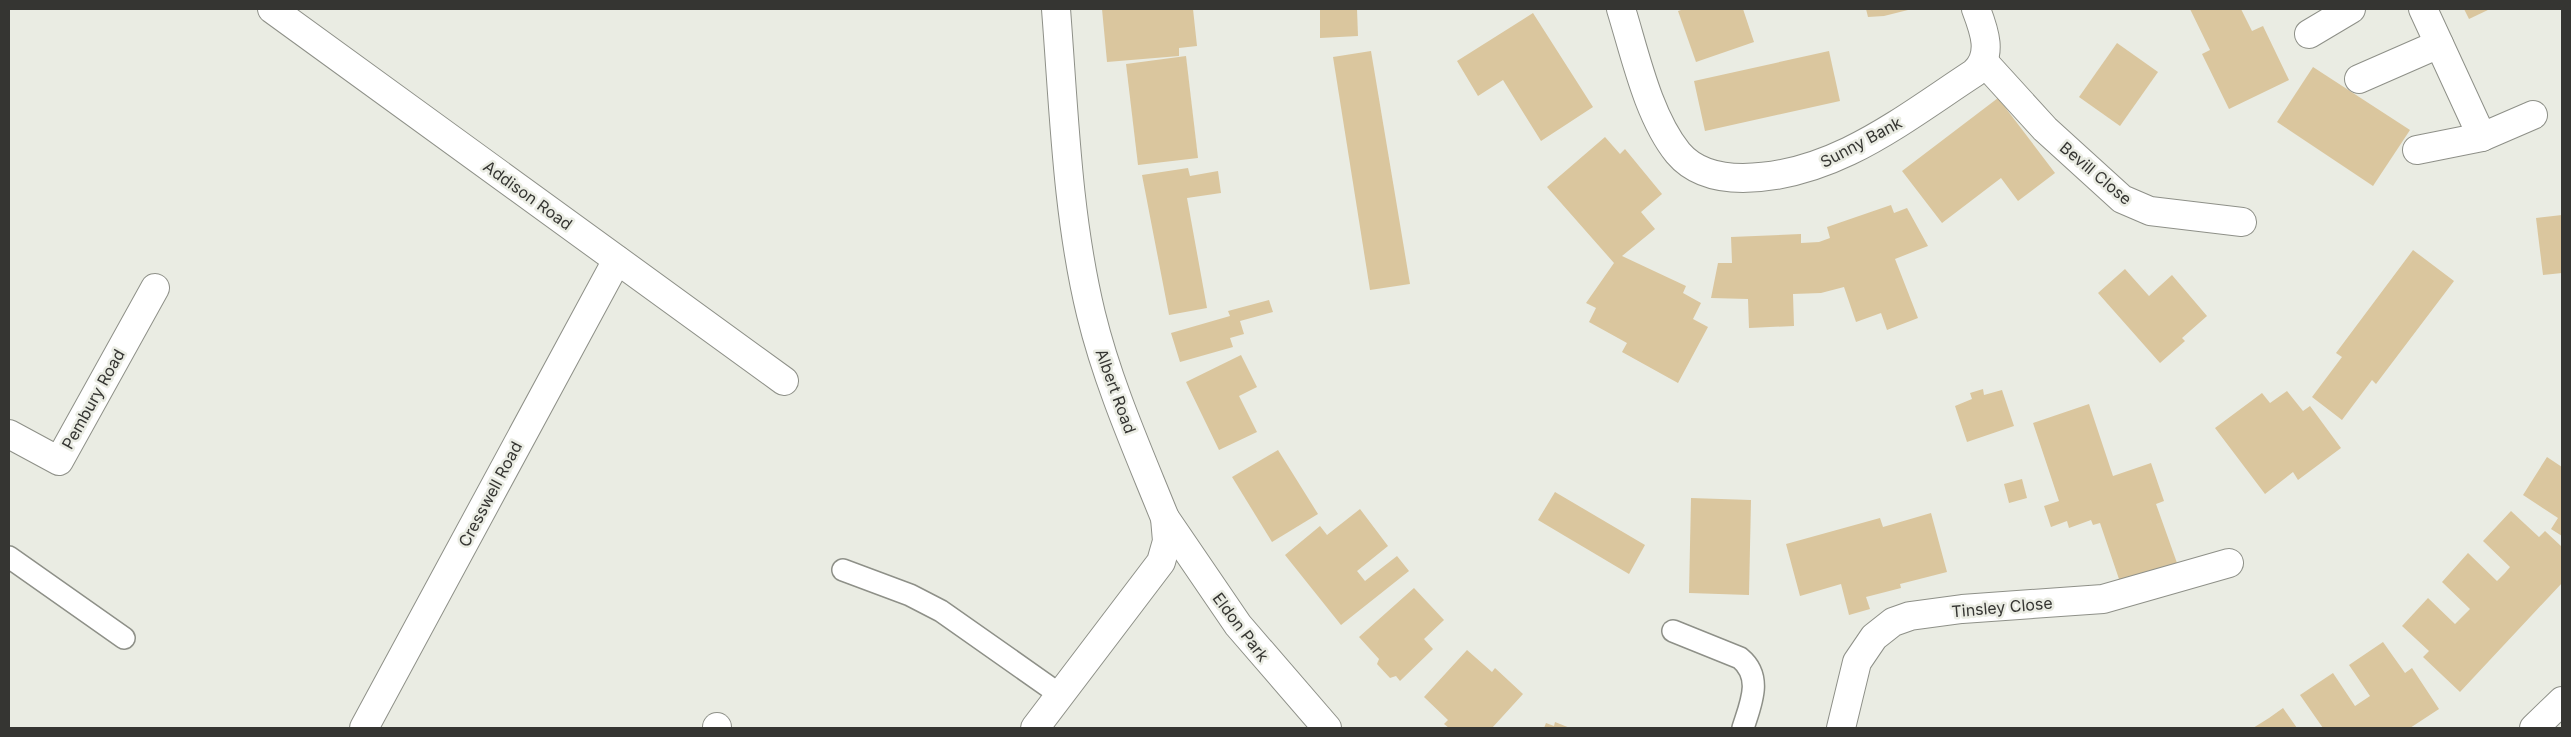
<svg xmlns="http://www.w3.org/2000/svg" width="2571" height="737" font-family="Inter,sans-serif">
<rect width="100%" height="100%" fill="#eaece3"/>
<!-- building -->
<g fill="#dac69e">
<path d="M1102 9H1193L1197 46 1179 48V56L1107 62Z"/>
<path d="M1320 9H1357L1358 36 1320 38Z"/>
<path d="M1684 9H1743L1754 42 1696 62 1678 11Z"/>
<path d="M1866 9H1912L1884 16 1868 17Z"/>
<path d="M2190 9H2241L2252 31 2263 26 2289 80 2229 109 2202 54 2210 50Z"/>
<path d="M2464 9H2490L2469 19Z"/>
<path d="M1533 13 1593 107 1541 141 1503 80 1478 96 1457 61Z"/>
<path d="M2117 43 2158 72 2120 126 2079 97Z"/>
<path d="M1371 51 1410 284 1370 290 1333 57Z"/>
<path d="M1829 51 1840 101 1705 131 1694 81Z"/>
<path d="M1186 56 1198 158 1138 165 1126 64Z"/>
<path d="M2313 67 2410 130 2373 186 2277 122Z"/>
<path d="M1998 98 2055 173 2018 201 2001 178 1942 223 1902 171Z"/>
<path d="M1605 137 1620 154 1625 149 1662 194 1641 212 1655 229 1622 256 1686 286 1683 293 1701 303 1693 319 1708 327 1678 383 1622 352 1627 343 1589 322 1596 308 1586 303 1614 263 1547 187Z"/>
<path d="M1188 168 1190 176 1218 171 1221 193 1187 198 1207 308 1169 315 1142 175Z"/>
<path d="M1891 205 1894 213 1907 208 1928 246 1895 259 1918 318 1887 330 1881 313 1856 322 1844 287 1821 293 1793 294 1794 326 1749 328 1748 299 1711 298 1718 263H1732L1731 237 1801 234V243L1819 242 1830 238 1827 227Z"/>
<path d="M2562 215V273L2543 275 2536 218Z"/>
<path d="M2413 250 2454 281 2376 384 2372 380 2342 420 2312 397 2342 357 2336 353Z"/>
<path d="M2125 269 2149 296 2172 275 2207 316 2182 338 2185 341 2160 363 2098 293Z"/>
<path d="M1269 300 1273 312 1240 321 1244 334 1230 338 1233 347 1180 362 1171 333 1230 316 1228 311Z"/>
<path d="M1241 355 1257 387 1239 396 1257 432 1219 450 1186 382Z"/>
<path d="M1983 389 1984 395 2002 390 2014 426 1967 442 1955 406 1972 399 1970 393Z"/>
<path d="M2287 391 2303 411 2310 406 2341 448 2298 480 2293 472 2265 494 2215 428 2262 393 2270 403Z"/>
<path d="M2089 404 2113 476 2151 463 2164 501 2156 504 2177 563 2120 582 2100 523 2093 525 2091 520 2069 528 2067 521 2051 527 2044 506 2059 501 2033 423Z"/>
<path d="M1278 450 1318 514 1272 542 1232 477Z"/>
<path d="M2547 457 2562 467V536L2551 529 2558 518 2523 495Z"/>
<path d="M2022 479 2027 498 2009 503 2004 484Z"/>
<path d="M1555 492 1645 545 1629 574 1538 520Z"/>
<path d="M1691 498 1751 500 1749 595 1689 593Z"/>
<path d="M1360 509 1388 546 1357 571 1365 581 1397 556 1409 571 1341 625 1285 555 1320 526 1327 535Z"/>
<path d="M2511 511 2539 537 2545 531 2562 547V583L2460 692 2423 657 2429 651 2402 626 2428 598 2455 624 2470 609 2442 582 2468 553 2497 581 2505 573 2510 567 2483 541Z"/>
<path d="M1931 513 1947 572 1900 584 1901 588 1866 597 1870 609 1849 615 1841 584 1800 596 1786 544 1880 518 1883 527Z"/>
<path d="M1414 588 1444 620 1424 639 1433 649 1400 681 1396 676 1390 678 1377 664 1379 659 1359 637Z"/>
<path d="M2383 642 2405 673 2412 668 2439 709 2410 728H2323L2300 695 2333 673 2355 706 2370 696 2349 665Z"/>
<path d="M1467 650 1492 672 1495 668 1523 694 1492 728H1449L1444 724 1448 720 1424 697Z"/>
<path d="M2283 708 2297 728H2253L2269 718Z"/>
<path d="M1555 722 1570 728H1544L1546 723 1554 726Z"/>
</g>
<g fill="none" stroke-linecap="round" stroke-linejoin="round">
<defs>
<g id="lane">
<path d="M9 557 124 638"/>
<path d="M843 570 910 595 941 611 1059 694"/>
<path d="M1673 631 1740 658C1763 677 1751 703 1743 728"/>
</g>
<g id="street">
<path d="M272 9 784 381"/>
<path d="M1621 9C1635 54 1648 116 1678 153 1694 172 1719 178 1743 178 1833 177 1902 120 1974 73 1994 56 1984 30 1976 9"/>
<path d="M2423 9 2482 137 2533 115"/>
<path d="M2309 34 2351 9"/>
<path d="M1984 62 2045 129 2122 199 2150 211 2242 222"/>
<path d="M2359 79 2439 44"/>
<path d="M2417 150 2482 137"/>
<path d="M9 434 59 461 155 288"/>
<path d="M1165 518 1238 625 1327 728"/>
<path d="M364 728 617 260"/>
<path d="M717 728V727"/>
<path d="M1035 728 1161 562 1167 541 1165 518C1138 451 1108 384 1091 314 1067 215 1064 111 1056 9"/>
<path d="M1841 728 1857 662 1874 637 1893 622 1910 616 1962 609 2103 599 2229 563"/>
<path d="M2534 728 2562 701"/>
</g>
</defs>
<!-- lane casing -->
<use href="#lane" stroke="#8e9088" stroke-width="24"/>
<!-- street casing -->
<use href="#street" stroke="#8e9088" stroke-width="30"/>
<!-- lane -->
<use href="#lane" stroke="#fff" stroke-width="21"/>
<!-- street -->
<use href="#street" stroke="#fff" stroke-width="28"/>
</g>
<g text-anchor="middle" stroke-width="5" stroke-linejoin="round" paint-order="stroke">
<!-- street labels -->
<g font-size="16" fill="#353532" stroke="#eaece3">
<text transform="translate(1861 142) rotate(-28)" y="6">Sunny Bank</text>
<text transform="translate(2096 173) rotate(40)" y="6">Bevill Close</text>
<text transform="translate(528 195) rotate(36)" y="6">Addison Road</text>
<text transform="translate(1116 391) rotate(70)" y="6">Albert Road</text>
<text transform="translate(93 399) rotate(-61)" y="6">Pembury Road</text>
<text transform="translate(490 494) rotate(-62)" y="6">Cresswell Road</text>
<text transform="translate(2002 607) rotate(-5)" y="6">Tinsley Close</text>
<text transform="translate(1241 627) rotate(53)" y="6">Eldon Park</text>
</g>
</g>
<!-- border -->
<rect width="2571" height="737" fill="none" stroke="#353532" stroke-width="20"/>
</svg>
